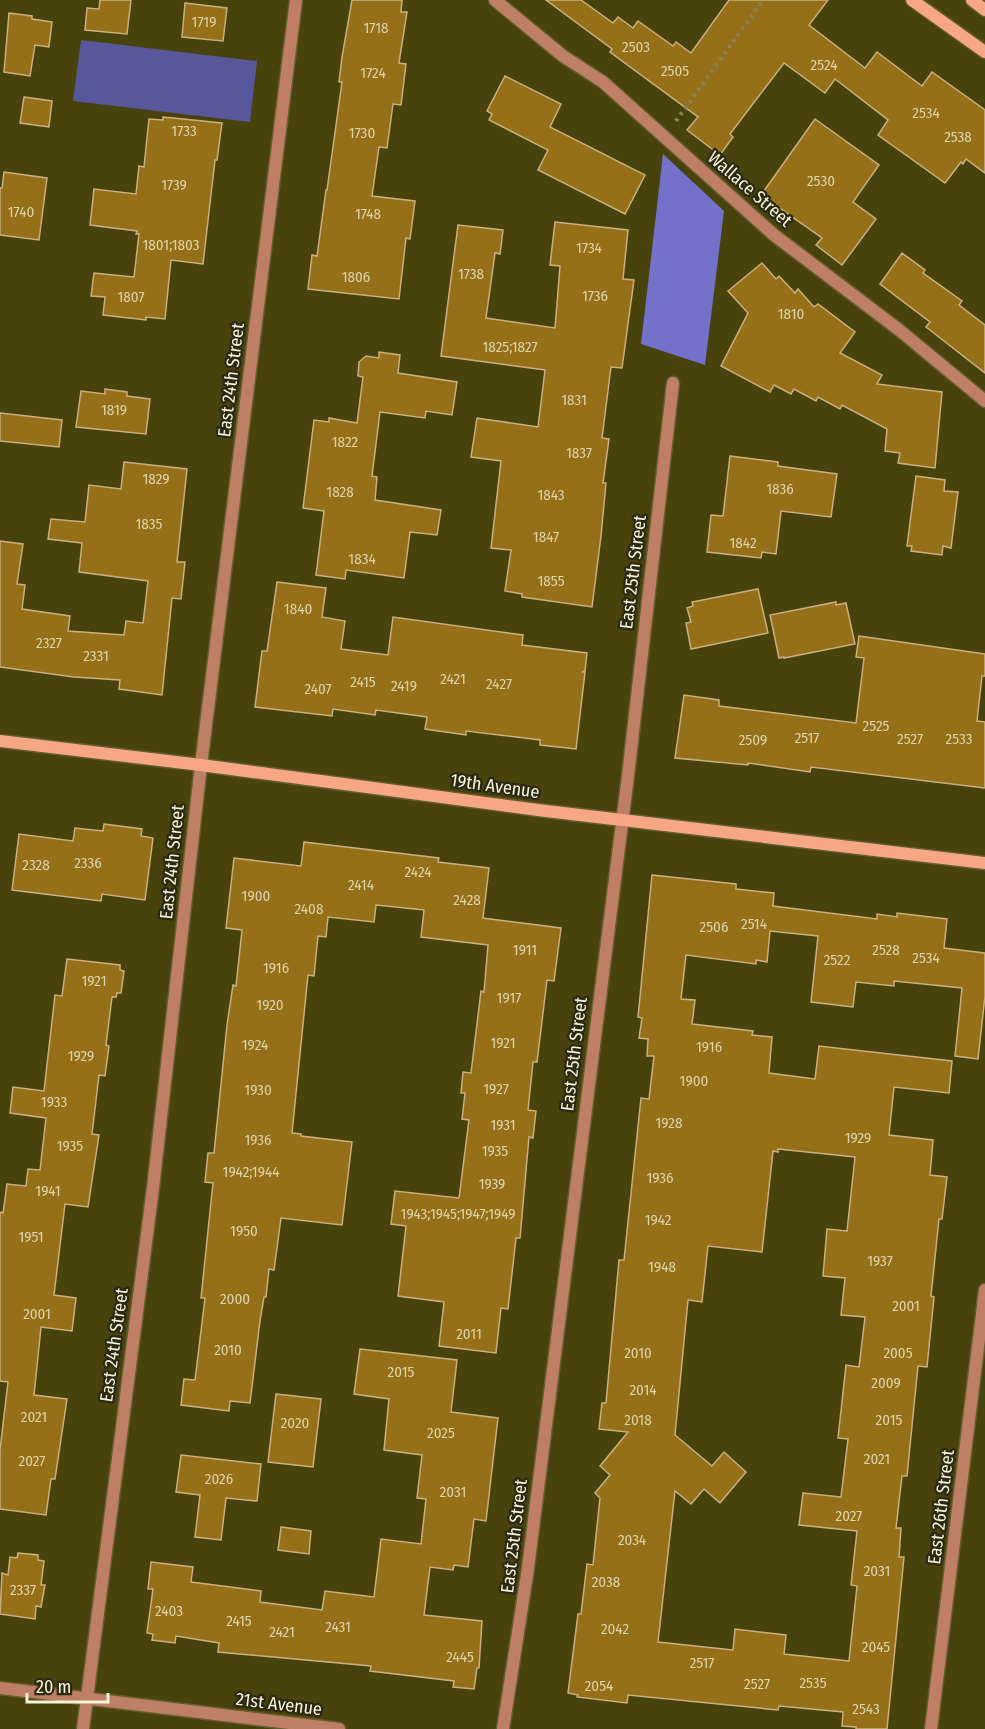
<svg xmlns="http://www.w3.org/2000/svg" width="985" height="1729" font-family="'Fira Sans Condensed',sans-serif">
<rect width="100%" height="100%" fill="#48420c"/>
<!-- green -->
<path fill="#59579b" d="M81 40 257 61 250 122 73 101Z"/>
<!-- forest -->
<path fill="#7471cb" d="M663 154 724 211 705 365 641 344Z"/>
<!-- building -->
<g fill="#967018" stroke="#c9af7f" stroke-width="1.5" fill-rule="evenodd">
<path d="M100 0H131L127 34 85 30 87 8 99 9Z"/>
<path d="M352 0H402L401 12H407L399 63 406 64 401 105 393 104 387 148 379 147 372 196 415 201 410 239 406 238 399 299 308 289 312 255 317 256 326 190H327L342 82H339L342 57Z"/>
<path d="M546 0H581L613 23 618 17 633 28 638 21 673 46 676 42 691 53 729 0H828L809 25 865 68 877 52 922 86 932 72 985 110V173L966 159 963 164 961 162 945 183 878 135 888 120 835 79 825 93 784 63 730 134 733 137 720 155 687 130 698 117 610 52 612 49Z"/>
<path d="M185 3 227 8 223 41 182 37Z"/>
<path d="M9 13 32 16V19L52 22 49 47 35 45 30 76 4 72Z"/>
<path d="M505 76 561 104 550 127 645 175 625 214 538 170 548 150 489 120 492 114 487 111Z"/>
<path d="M24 97 52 101 49 127 20 123Z"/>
<path d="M163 117 222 123 217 160H215L203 264 171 260 165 319 146 317V320L103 315 105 297 91 296 94 273 134 277 139 234H136L137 231 90 225 94 189 136 194 139 166 144 167 149 119 163 120Z"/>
<path d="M815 119 879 165 853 202 876 219 842 265 816 245 822 238 761 195Z"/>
<path d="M4 172 47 178 39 240 0 235V188H2Z"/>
<path d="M555 222 628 230 623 279 634 280 622 368 611 367 602 438 609 439 603 483H606L601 536 592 607 522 597V594L505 591 511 550 491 548 501 461 471 457 477 418 538 427 545 370 441 356 458 225 503 230 500 254 495 253 486 318 555 328 560 266 550 265Z"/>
<path d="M902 253 925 270 923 273 962 301 959 305 985 325V373L926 327 930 322 880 284Z"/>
<path d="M762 263 776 279 779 276 795 293 798 289 814 307 818 304 855 332 840 353 882 375 877 384 942 392 935 468 898 463 900 453 885 451 887 429 842 405 840 409 818 397 816 401 794 389 791 394 774 385 770 392 721 366 748 313 728 291Z"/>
<path d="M379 352 400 355 398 373 457 382 452 415 426 411 425 418 380 412 372 476 377 477 375 500 441 510 437 535 410 532 404 578 346 570 345 579 316 575 324 511 303 508 314 420 329 422V418L357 423 363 377 358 376 359 362 366 356 379 358Z"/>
<path d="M105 389 127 392V396L150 399 146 434 76 427 81 391 105 394Z"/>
<path d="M0 413 62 420 59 447 0 441Z"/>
<path d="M730 456 778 462V466L837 474 831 517 781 511 776 554 762 552 761 558 707 552 711 515 723 516Z"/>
<path d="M124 462 187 469 177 562H185L181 599 172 598 162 695 119 689 120 680 74 677 0 667V541L23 544 17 584 25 585 22 609 70 616 68 631 124 635 126 621 143 623 148 581 79 572 82 543 48 539 51 519 85 522 89 485 121 489Z"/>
<path d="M916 476 945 480 944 491 958 492 951 548 943 546 942 555 911 551 912 546H907Z"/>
<path d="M277 582 326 588 322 617 345 621 341 649 388 655 393 617 523 635 522 645 587 653 585 671 582 672H585L576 749 540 745V740L466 731V735L425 729 427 717 376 710 375 715 333 709 332 716 255 707 262 651H267Z"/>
<path d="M758 589 768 633 691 649 686 623 691 622 687 608 693 606 692 602Z"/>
<path d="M836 602V605L846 603 855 644 784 658V657L779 658 770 615Z"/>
<path d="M859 636 985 654V676H982L977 721 985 722V788L811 767 810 772 748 763V765L675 758 684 695 719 700V706L856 723 864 658 856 657Z"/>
<path d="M104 824 142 829 141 836 153 838 145 900 102 894 101 901 12 890 19 834 73 841 75 828 103 831Z"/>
<path d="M304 842 439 858 438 862 489 868 483 918 561 928 554 981 547 980 537 1062H533L528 1110 536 1111 533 1138 529 1137 520 1238H516L508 1309 501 1308 496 1353 439 1346 444 1302 398 1296 406 1226 391 1224 395 1191 459 1198 469 1120 462 1119 465 1093H461L463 1072 471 1073 481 991 484 992 488 945 421 937 424 910 376 905 374 922 328 917 326 937 318 936 314 976 308 975 292 1133 301 1134V1136L352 1142 342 1225 281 1218 274 1270 269 1269 266 1297H264L260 1321 250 1403 230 1401 229 1411 181 1405 184 1379 195 1380 205 1298H201L213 1183 205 1182 208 1153H214L227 1025 233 985 236 986 242 930 226 928 234 858 301 866Z"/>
<path d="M652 875 736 884V889L774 893 773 906 877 919V914L897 917V913L947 919 944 948 985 953V996L978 1059 955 1056 962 988 894 981V986L856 982 853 1007 811 1002 818 936 770 931 767 962 756 960V964L686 955 681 999 695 1000 692 1024 753 1031 752 1035 772 1037 769 1073 815 1079 819 1046 952 1061 949 1093 894 1087 889 1135 933 1140 930 1175 947 1177 942 1219H939L931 1296 934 1297 927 1367 918 1366 907 1476H902L896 1528H901L899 1557H904L887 1729H856V1727L842 1726 843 1712 779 1706 778 1710 628 1695 627 1703 577 1697 578 1695 568 1693 578 1614H581L587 1564 593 1565 600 1498 595 1493 610 1475 600 1466 628 1432 599 1429 602 1403H606L619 1260H624L641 1098 649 1099 654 1056H647L648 1039 639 1038 642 1018 638 1017ZM778 1149 855 1157 847 1231 827 1229 823 1276 845 1278 841 1315 865 1317 859 1367 846 1365 838 1438 848 1439 841 1497 803 1493 799 1525 857 1531 851 1585 857 1586 849 1661 784 1654 786 1635 735 1629 733 1650 658 1642 675 1491 691 1504 704 1489 720 1503 746 1472 724 1452 712 1466 675 1435 688 1300 702 1302 708 1246 762 1252 773 1151 778 1152Z"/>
<path d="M67 959 120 965V970L124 971 121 993H117L116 997H112L106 1045 109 1046 105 1076 99 1075 92 1134 99 1135 88 1207 65 1204 54 1295 76 1298 72 1331 41 1327 34 1395 67 1399 55 1479H51L46 1515 0 1509V1450L8 1382 0 1381V1212L3 1213 7 1184 26 1186 28 1169 40 1170 46 1118 10 1113 13 1087 44 1091 55 995 62 996Z"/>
<path d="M360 1349 457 1360 451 1412 498 1418 486 1521 474 1519 468 1567 454 1565 453 1570 430 1567 424 1615 482 1621 479 1668H477L474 1689 453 1687 454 1681 370 1671 371 1666 218 1652 219 1643 176 1636 175 1643 152 1640 153 1634 147 1633 153 1589H148L151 1562 193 1567 191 1582 261 1591 260 1602 322 1610 325 1591 374 1597 381 1539 421 1544 426 1499 417 1498 422 1455 384 1450 389 1399 354 1394Z"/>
<path d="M276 1394 321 1399 313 1467 268 1462Z"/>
<path d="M181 1455 261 1464 257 1501 226 1498 221 1540 195 1537 200 1495 176 1492Z"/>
<path d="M281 1527 311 1531 309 1554 278 1550Z"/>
<path d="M18 1553 38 1555V1560L44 1561 41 1585H45L41 1607 36 1606 35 1619 0 1614 2 1573 8 1575 10 1557 17 1558Z"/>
</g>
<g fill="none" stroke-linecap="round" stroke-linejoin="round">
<defs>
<g id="street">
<path d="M495 0 563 56 603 82 774 235 898 329 985 401"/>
<path d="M0 1688 339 1729"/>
<path d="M83 1729 153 1188 201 765 296 0"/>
<path d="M503 1729 528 1568 628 776 673 383"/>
<path d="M931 1729 985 1290"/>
</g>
<g id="secondary">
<path d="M912 0 985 52"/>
<path d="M972 0 985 10"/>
<path d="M0 741 201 765 546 811 985 863"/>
</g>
</defs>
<!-- street casing -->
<use href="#street" stroke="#645e2d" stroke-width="15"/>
<!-- secondary casing -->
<use href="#secondary" stroke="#645e2d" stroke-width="15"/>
<!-- path -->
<path stroke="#888357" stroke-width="4" stroke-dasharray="3 4.5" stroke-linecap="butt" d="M676 121 763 0"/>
<!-- street -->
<use href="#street" stroke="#bf7f65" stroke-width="12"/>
<!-- secondary -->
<use href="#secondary" stroke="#f8a786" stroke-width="12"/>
</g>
<g text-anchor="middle" stroke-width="4.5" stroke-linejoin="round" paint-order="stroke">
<!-- number labels -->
<g font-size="15" fill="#ddd2a8">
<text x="204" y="27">1719</text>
<text x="376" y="33">1718</text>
<text x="636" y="52">2503</text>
<text x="824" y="70">2524</text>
<text x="675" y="76">2505</text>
<text x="373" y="78">1724</text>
<text x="926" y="118">2534</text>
<text x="184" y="136">1733</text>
<text x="362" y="138">1730</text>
<text x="958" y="142">2538</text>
<text x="821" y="186">2530</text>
<text x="174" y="190">1739</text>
<text x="21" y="217">1740</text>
<text x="368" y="219">1748</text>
<text x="171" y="250">1801;1803</text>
<text x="589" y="253">1734</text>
<text x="471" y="279">1738</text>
<text x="356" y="282">1806</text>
<text x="595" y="301">1736</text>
<text x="131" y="302">1807</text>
<text x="791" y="319">1810</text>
<text x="510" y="352">1825;1827</text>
<text x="574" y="405">1831</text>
<text x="114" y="415">1819</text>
<text x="345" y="447">1822</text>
<text x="579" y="458">1837</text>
<text x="156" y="484">1829</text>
<text x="780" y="494">1836</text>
<text x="340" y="497">1828</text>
<text x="551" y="500">1843</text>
<text x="149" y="529">1835</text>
<text x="546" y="542">1847</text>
<text x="743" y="548">1842</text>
<text x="362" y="564">1834</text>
<text x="551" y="586">1855</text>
<text x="298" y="614">1840</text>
<text x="49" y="648">2327</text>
<text x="96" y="661">2331</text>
<text x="453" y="684">2421</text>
<text x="363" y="687">2415</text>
<text x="499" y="689">2427</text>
<text x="404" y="691">2419</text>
<text x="318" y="694">2407</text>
<text x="876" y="731">2525</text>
<text x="807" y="743">2517</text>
<text x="910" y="744">2527</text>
<text x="959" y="744">2533</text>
<text x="753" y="745">2509</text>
<text x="88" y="868">2336</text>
<text x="36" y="870">2328</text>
<text x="418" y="877">2424</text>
<text x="361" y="890">2414</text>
<text x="256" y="901">1900</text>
<text x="467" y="905">2428</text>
<text x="309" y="914">2408</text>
<text x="754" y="929">2514</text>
<text x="714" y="932">2506</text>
<text x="525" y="955">1911</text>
<text x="886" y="955">2528</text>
<text x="926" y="963">2534</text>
<text x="837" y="965">2522</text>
<text x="276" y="973">1916</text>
<text x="94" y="986">1921</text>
<text x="509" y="1003">1917</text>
<text x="270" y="1010">1920</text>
<text x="503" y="1048">1921</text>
<text x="255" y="1050">1924</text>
<text x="709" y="1052">1916</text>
<text x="81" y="1061">1929</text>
<text x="694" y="1086">1900</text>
<text x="496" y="1094">1927</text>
<text x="258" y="1095">1930</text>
<text x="54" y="1107">1933</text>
<text x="669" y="1128">1928</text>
<text x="503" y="1130">1931</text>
<text x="858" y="1143">1929</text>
<text x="258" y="1145">1936</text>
<text x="70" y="1151">1935</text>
<text x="495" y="1156">1935</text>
<text x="251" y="1177">1942;1944</text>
<text x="660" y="1183">1936</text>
<text x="492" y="1189">1939</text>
<text x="48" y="1196">1941</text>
<text x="458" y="1219">1943;1945;1947;1949</text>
<text x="658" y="1225">1942</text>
<text x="244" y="1236">1950</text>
<text x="31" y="1242">1951</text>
<text x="880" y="1266">1937</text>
<text x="662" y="1272">1948</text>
<text x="235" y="1304">2000</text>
<text x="906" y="1311">2001</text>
<text x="37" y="1319">2001</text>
<text x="469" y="1339">2011</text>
<text x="228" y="1355">2010</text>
<text x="638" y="1358">2010</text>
<text x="898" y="1358">2005</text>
<text x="401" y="1377">2015</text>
<text x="886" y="1388">2009</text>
<text x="643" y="1395">2014</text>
<text x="34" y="1422">2021</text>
<text x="638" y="1425">2018</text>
<text x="889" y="1425">2015</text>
<text x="295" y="1428">2020</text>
<text x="441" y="1438">2025</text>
<text x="877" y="1464">2021</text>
<text x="32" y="1466">2027</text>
<text x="219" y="1484">2026</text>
<text x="453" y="1497">2031</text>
<text x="849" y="1521">2027</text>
<text x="632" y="1545">2034</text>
<text x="877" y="1576">2031</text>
<text x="606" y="1587">2038</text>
<text x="23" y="1595">2337</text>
<text x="169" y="1616">2403</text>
<text x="239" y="1626">2415</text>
<text x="338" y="1632">2431</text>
<text x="615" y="1634">2042</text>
<text x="282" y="1637">2421</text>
<text x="876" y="1652">2045</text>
<text x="460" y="1662">2445</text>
<text x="702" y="1668">2517</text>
<text x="813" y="1688">2535</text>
<text x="757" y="1689">2527</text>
<text x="599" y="1691">2054</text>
<text x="866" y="1714">2543</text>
</g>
<!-- street labels -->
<g font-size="18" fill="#f5f3d8" stroke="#2b2813">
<text transform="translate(750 189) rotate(41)" y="6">Wallace Street</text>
<text transform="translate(231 380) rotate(-83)" y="6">East 24th Street</text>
<text transform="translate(633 572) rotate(-83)" y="6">East 25th Street</text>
<text transform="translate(495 786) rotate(8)" y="6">19th Avenue</text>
<text transform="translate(172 862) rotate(-84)" y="6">East 24th Street</text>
<text transform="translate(574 1054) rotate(-83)" y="6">East 25th Street</text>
<text transform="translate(114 1345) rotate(-82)" y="6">East 24th Street</text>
<text transform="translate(941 1507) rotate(-83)" y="6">East 26th Street</text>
<text transform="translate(514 1536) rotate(-83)" y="6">East 25th Street</text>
<text transform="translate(279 1704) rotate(7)" y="6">21st Avenue</text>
</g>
</g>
<!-- scale -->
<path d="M27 1693v9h81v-9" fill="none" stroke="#f5f3d8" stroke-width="3"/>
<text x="36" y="1693" font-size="18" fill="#f5f3d8" stroke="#2b2813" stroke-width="4.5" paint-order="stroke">20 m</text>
</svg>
